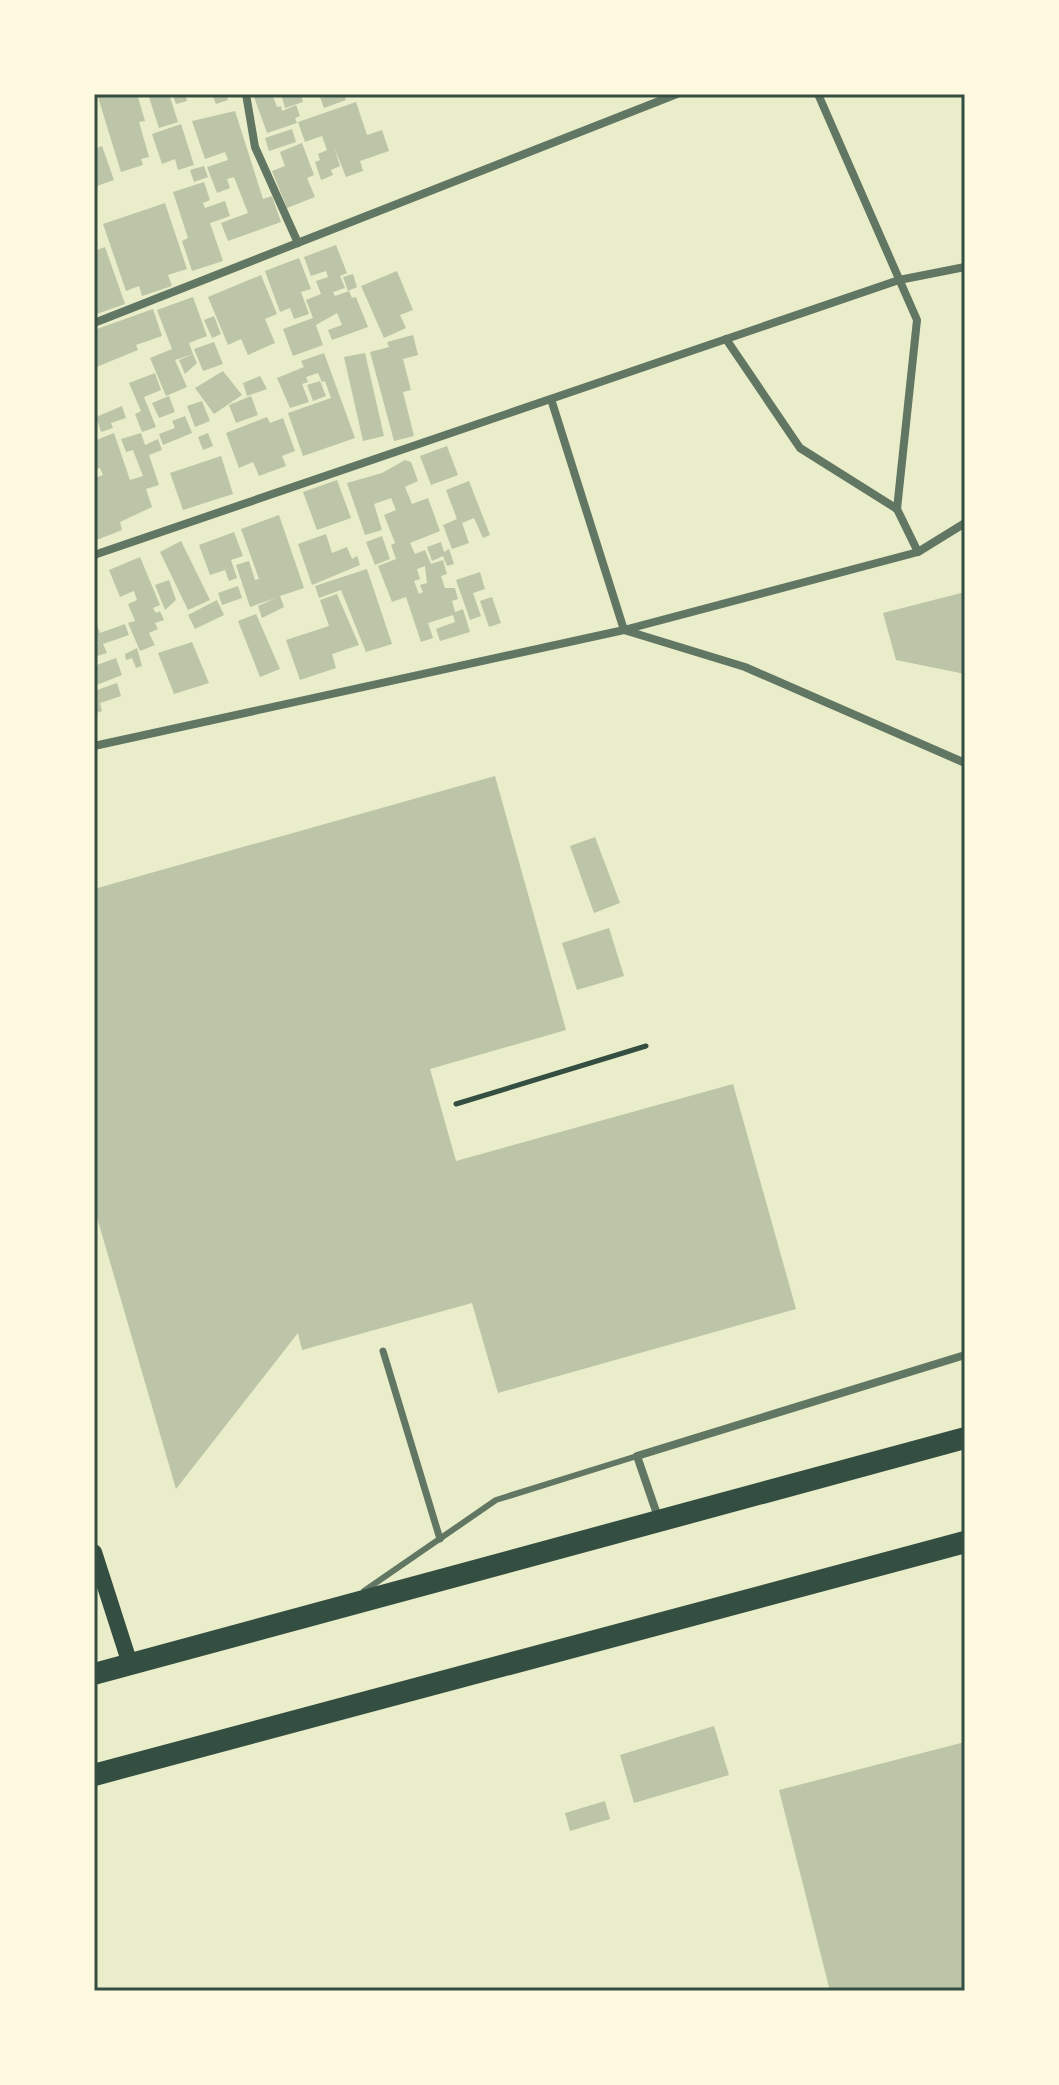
<svg xmlns="http://www.w3.org/2000/svg" width="1059" height="2085" font-family="Barlow,sans-serif">
<rect width="100%" height="100%" fill="#e9edc9"/>
<!-- building -->
<g fill="#bcc5a7" fill-rule="evenodd">
<path d="M97 94 138 97 145 121 139 122 149 157 141 159 143 165 121 172Z"/>
<path d="M148 94H169L178 122 159 128Z"/>
<path d="M172 94H185L187 101 176 104Z"/>
<path d="M212 94H226L228 100 216 104Z"/>
<path d="M253 94H272L277 107 281 106 282 111 296 105 300 116 295 118 297 123 267 133Z"/>
<path d="M281 94H301L303 102 285 108Z"/>
<path d="M319 94H344L346 100 324 108Z"/>
<path d="M356 102 367 135 382 130 389 151 360 161 363 171 346 177 334 147 340 166 331 170 333 175 321 180 315 162 320 160 318 154 327 150 322 136 305 142 298 122Z"/>
<path d="M235 111 263 199 272 196 281 222 228 241 221 223 248 213 234 177 227 179 230 188 217 193 207 167 228 160 225 152 205 159 192 121Z"/>
<path d="M181 124 194 165 178 170 175 159 162 164 152 134Z"/>
<path d="M292 129 296 142 269 151 265 138Z"/>
<path d="M302 143 314 175 307 178 315 197 287 208 272 171 285 166 280 152Z"/>
<path d="M102 146 114 180 94 187V149Z"/>
<path d="M204 166 208 177 194 182 190 170Z"/>
<path d="M204 182 210 200 203 203 205 208 225 201 230 216 210 223 223 261 192 271 182 241 188 238 173 192Z"/>
<path d="M165 203 187 269 168 275 172 286 142 296 139 286 126 291 103 224Z"/>
<path d="M336 245 347 273 340 276 345 288 333 292 335 296 349 291 352 298 356 297 368 327 332 340 328 330 342 325 337 313 316 325 323 345 293 356 283 329 313 318 306 300 321 294 316 281 328 277 326 271 311 276 304 257Z"/>
<path d="M105 247 125 304 94 315V251Z"/>
<path d="M299 258 311 289 301 292 309 314 294 319 290 308 280 312 265 271Z"/>
<path d="M397 271 413 310 400 315 406 328 384 338 361 286Z"/>
<path d="M353 274 357 287 348 291 343 277Z"/>
<path d="M261 275 277 314 265 319 275 343 248 355 241 339 228 345 208 297Z"/>
<path d="M193 297 207 336 189 343 193 354 175 360 187 387 166 396 150 358 172 349 157 310Z"/>
<path d="M153 309 162 336 136 345 138 350 94 368V330Z"/>
<path d="M214 316 221 334 212 338 204 320Z"/>
<path d="M413 335 418 355 403 359 411 390 403 392 414 436 394 441 370 352 389 347 387 342Z"/>
<path d="M214 342 223 364 203 371 194 349Z"/>
<path d="M324 353 355 438 303 456 288 413 331 398 325 381 322 382 318 373 306 377 308 382 302 384 309 402 290 408 277 378 304 367 301 361Z"/>
<path d="M365 353 384 436 363 441 344 357Z"/>
<path d="M193 354 197 363 185 374 179 360Z"/>
<path d="M223 371 242 395 214 414 195 388Z"/>
<path d="M155 373 161 390 144 397 156 427 142 432 135 414 141 411 129 383Z"/>
<path d="M260 376 267 389 247 396 243 383Z"/>
<path d="M320 381 326 396 313 401 307 385Z"/>
<path d="M169 396 175 412 159 418 152 403Z"/>
<path d="M251 396 258 415 236 423 229 405Z"/>
<path d="M202 401 210 421 195 427 187 406Z"/>
<path d="M122 406 126 418 111 423 113 428 101 432 96 417Z"/>
<path d="M185 416 192 433 163 445 159 434 175 428 172 421Z"/>
<path d="M267 417 270 423 283 418 295 451 282 456 286 466 259 476 253 462 239 468 226 433Z"/>
<path d="M114 433 130 480 143 476 133 450 126 452 121 439 141 433 145 445 158 439 162 450 149 455 159 485 146 489 152 507 120 522 122 530 94 541V478L103 475 100 468 94 470V441Z"/>
<path d="M208 433 213 446 203 450 198 437Z"/>
<path d="M447 446 458 475 431 485 420 456Z"/>
<path d="M221 456 233 494 183 510 170 473Z"/>
<path d="M405 460 411 462 418 481 405 487 412 504 428 498 440 531 410 543 415 554 425 550 431 564 443 560 447 574 441 576 445 588H455L458 599 452 601 455 612 463 609 470 632 440 641 436 629 455 622 453 615 428 623 433 638 421 642 406 597 392 602 378 566 396 559 391 545 395 543 384 515 396 510 391 498 374 504 382 530 365 535 347 483 382 473ZM425 566 427 583 420 585 423 592 419 594 414 581 420 579 417 569Z"/>
<path d="M337 480 351 518 317 530 303 492Z"/>
<path d="M469 481 490 535 483 538 474 518 462 523 469 543 452 549 443 525 457 519 446 490Z"/>
<path d="M279 515 304 588 280 596 284 607 262 618 258 606 276 598 250 607 236 565 249 561 255 580 259 579 241 529Z"/>
<path d="M234 532 243 556 231 560 237 578 229 581 225 570 210 575 199 545Z"/>
<path d="M326 534 332 553 347 547 352 559 357 556 360 565 312 585 298 544Z"/>
<path d="M382 536 390 559 375 565 366 542Z"/>
<path d="M181 541 210 600 188 610 160 552Z"/>
<path d="M441 542 444 552 449 549 454 564 447 566 443 556 432 561 427 547Z"/>
<path d="M140 557 160 605 153 608 156 613 160 611 164 620 155 623 158 629 149 633 155 645 140 651 128 623 135 621 128 604 137 600 134 591 120 597 109 570Z"/>
<path d="M367 569 392 644 366 652 341 590 319 598 315 586Z"/>
<path d="M480 572 485 589 473 593 481 616 470 620 456 580Z"/>
<path d="M169 580 176 600 165 610 155 585Z"/>
<path d="M238 586 242 598 222 605 218 593Z"/>
<path d="M965 592V674L896 660 883 613Z"/>
<path d="M337 594 359 645 332 654 336 668 300 680 286 640 329 626 320 600Z"/>
<path d="M492 597 501 623 489 627 480 601Z"/>
<path d="M217 600 224 615 195 629 188 615Z"/>
<path d="M256 614 280 669 260 677 238 621Z"/>
<path d="M94 617 100 633 125 624 129 635 103 644 107 653 94 657Z"/>
<path d="M192 642 209 683 174 694 158 653Z"/>
<path d="M137 648 142 666 136 668 132 658 126 660 125 654Z"/>
<path d="M116 658 122 675 94 686V666Z"/>
<path d="M117 683 121 696 100 703 102 711 94 714V691Z"/>
<path d="M495 776 566 1030 430 1069 456 1161 733 1084 796 1309 498 1393 472 1303 302 1350 298 1333 176 1489 94 1207V889Z"/>
<path d="M595 837 620 903 594 913 570 846Z"/>
<path d="M609 928 624 976 577 990 562 943Z"/>
<path d="M714 1726 729 1775 634 1803 620 1755Z"/>
<path d="M965 1742V1991H830L779 1790Z"/>
<path d="M605 1801 610 1819 570 1831 565 1813Z"/>
</g>
<g fill="none" stroke-linecap="round" stroke-linejoin="round">
<!-- path -->
<path stroke="#344e41" stroke-width="5" d="M456 1104 646 1046"/>
<!-- service -->
<path stroke="#617663" stroke-width="6" d="M364 1591 496 1500 637 1456"/>
<!-- pedestrian -->
<path stroke="#617663" stroke-width="7" d="M383 1351 440 1539"/>
<!-- minor -->
<g stroke="#617663" stroke-width="8">
<path d="M246 94 255 147 298 243"/>
<path d="M818 94 917 320 897 509 918 552"/>
<path d="M94 323 677 94"/>
<path d="M726 339 800 448 897 509"/>
<path d="M551 399 624 630 745 667 965 763"/>
<path d="M94 555 899 280 965 267"/>
<path d="M94 746 624 630 918 552 965 523"/>
<path d="M659 1520 637 1456 965 1355"/>
</g>
<!-- secondary -->
<path stroke="#344e41" stroke-width="16" d="M94 1552 130 1664"/>
<!-- trunk -->
<g stroke="#344e41" stroke-width="22">
<path d="M94 1674 965 1438"/>
<path d="M94 1775 965 1542"/>
</g>
</g>
<!-- border -->
<rect width="1059" height="2085" fill="none" stroke="#fefae0" stroke-width="192"/>
<rect x="96" y="96" width="867" height="1893" fill="none" stroke="#344e41" stroke-width="3"/>
</svg>
